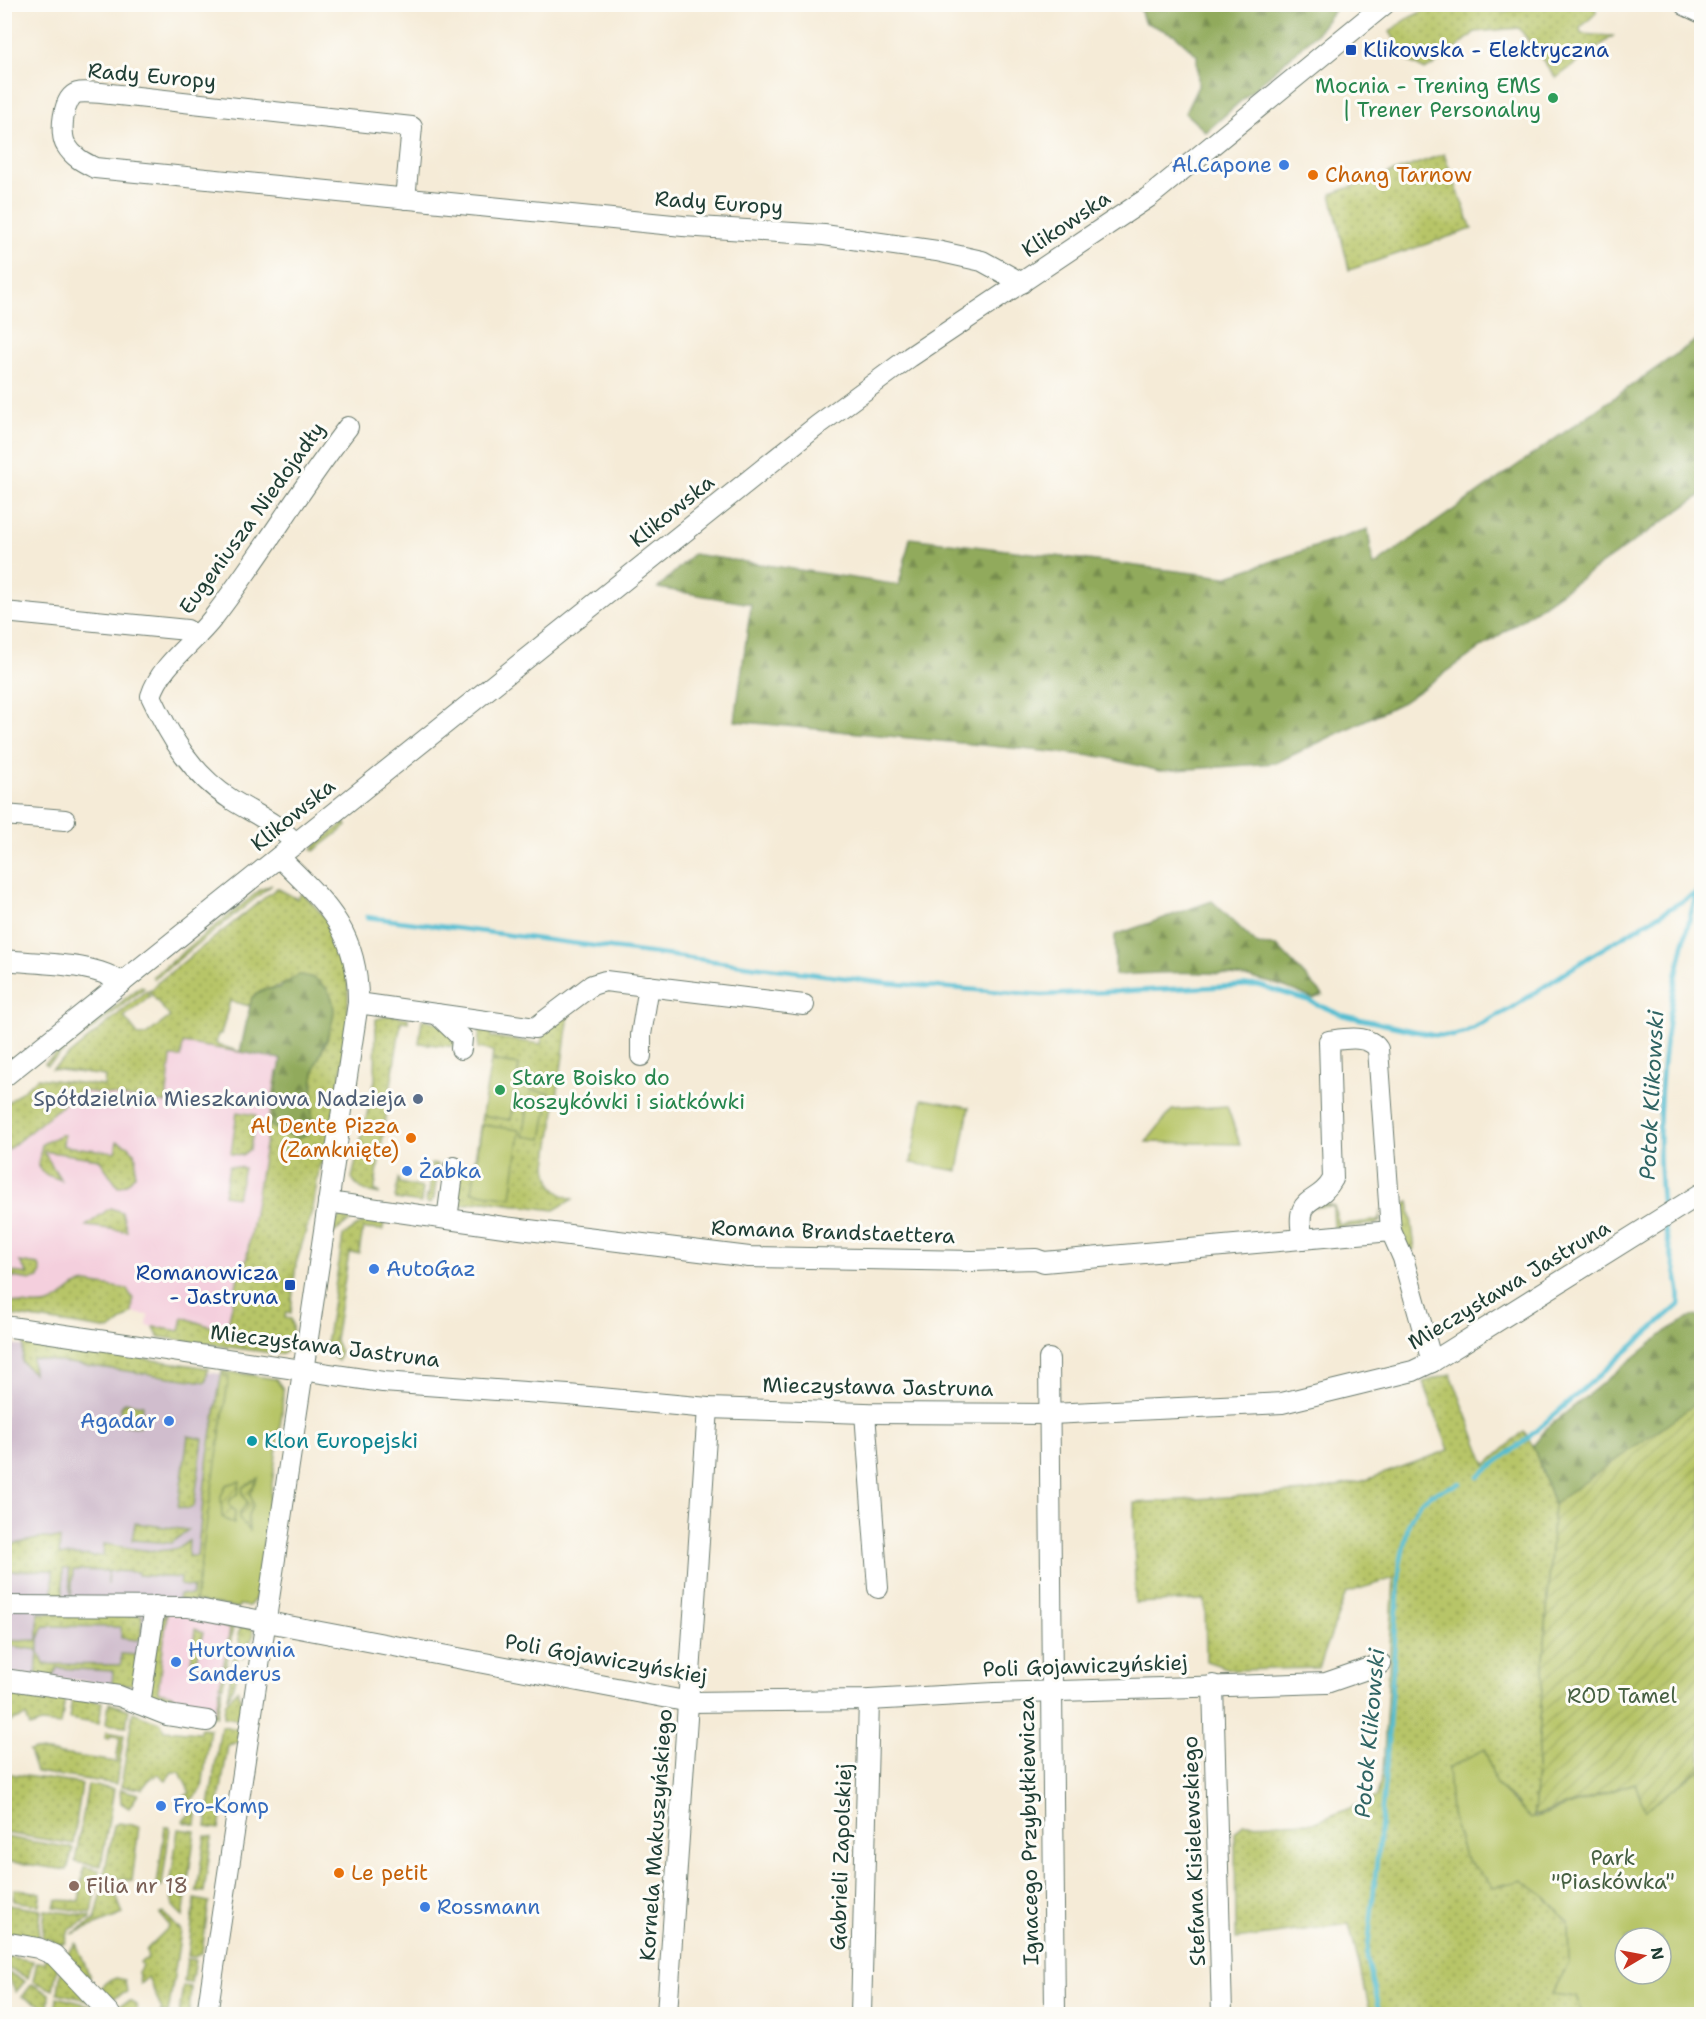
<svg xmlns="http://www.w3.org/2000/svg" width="1706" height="2019" font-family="'Shantell Sans',sans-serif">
<defs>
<pattern id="grass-dots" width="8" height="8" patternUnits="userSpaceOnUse" patternTransform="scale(1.5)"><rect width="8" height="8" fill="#b7c567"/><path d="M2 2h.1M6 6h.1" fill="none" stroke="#94a156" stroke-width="1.8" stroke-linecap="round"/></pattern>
<pattern id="forest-firs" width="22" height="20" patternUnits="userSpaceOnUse" patternTransform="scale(1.5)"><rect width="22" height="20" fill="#91aa5c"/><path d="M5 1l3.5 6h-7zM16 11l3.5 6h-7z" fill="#768c4d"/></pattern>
<pattern id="garden-furrows" width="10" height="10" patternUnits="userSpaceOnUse" patternTransform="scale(1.5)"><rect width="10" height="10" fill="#b7c567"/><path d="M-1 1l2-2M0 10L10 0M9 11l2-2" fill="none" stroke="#94a156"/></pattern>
</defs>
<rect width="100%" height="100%" fill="#fdfcf7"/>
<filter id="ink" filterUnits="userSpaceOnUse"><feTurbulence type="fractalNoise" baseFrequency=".0167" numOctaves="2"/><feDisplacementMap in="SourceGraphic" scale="12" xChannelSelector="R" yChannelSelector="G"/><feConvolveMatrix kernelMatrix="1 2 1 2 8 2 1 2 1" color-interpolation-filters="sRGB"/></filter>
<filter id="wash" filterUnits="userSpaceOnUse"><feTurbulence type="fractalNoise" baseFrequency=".008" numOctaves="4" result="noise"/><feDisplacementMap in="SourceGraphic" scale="24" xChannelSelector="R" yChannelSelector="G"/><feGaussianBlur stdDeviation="1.35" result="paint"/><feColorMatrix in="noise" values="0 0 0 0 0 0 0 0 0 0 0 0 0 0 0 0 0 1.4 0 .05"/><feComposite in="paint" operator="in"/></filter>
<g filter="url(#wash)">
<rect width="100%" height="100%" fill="#f5ebd7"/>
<!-- built -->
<g fill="#f4cfdd">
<path d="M164 1040 282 1058 235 1346 157 1334 154 1327 147 1326 148 1315 132 1313 110 1330 5 1314 4 1144 80 1084 159 1093Z"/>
<path d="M164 1613 234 1622 217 1716 173 1709 151 1701Z"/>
</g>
<!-- industrial -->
<path fill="#d0bdcd" d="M5 1344 229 1375 195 1601 184 1599 140 1639 136 1679 129 1686 5 1672Z"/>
<!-- grass -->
<g fill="url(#grass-dots)" stroke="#6b814e" stroke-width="1.5">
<path d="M1596 4V13L1580 28 1581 34 1613 36 1556 78 1519 28 1475 32 1444 59 1425 70 1408 61 1390 32 1405 20 1435 5H1469L1478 8 1506 11 1535 5Z"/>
<path d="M1444 154 1472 229 1349 270 1331 194Z"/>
<path d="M345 822 347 826 314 851 312 849 316 845Z"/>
<path d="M272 885 154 979 152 977 260 890Z"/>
<path d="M277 888 297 899 302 893C319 909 337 930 343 954 359 1014 335 1102 324 1164H320L313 1207 296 1264 294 1281H290L289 1290 293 1291 291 1313 286 1312 285 1318 291 1319C293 1334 297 1349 279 1354L159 1337 154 1327 180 1331 183 1317 208 1326 227 1329 240 1268H245L277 1072H279L271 1126 293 1135 309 1133 314 1069 328 1038 298 975C282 989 268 986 252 997L250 1006 230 1001 221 1034H218L216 1044 240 1052 183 1043 181 1057H171L166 1103 78 1090 77 1093 5 1152V1105L38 1078 104 1086 105 1076 52 1069 146 991 150 996 124 1017 139 1036 146 1035 170 1017 148 990H152L157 983Z"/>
<path d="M141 986 144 988 47 1065 45 1063Z"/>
<path d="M570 1008 547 1165C548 1183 555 1194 573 1199L554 1210 485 1201 455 1206 460 1170 473 1171 482 1115 511 1120 519 1065 492 1060 493 1051 478 1048 480 1028 492 1026 491 1037 541 1044 544 1027Z"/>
<path d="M392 1015 408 1018V1022L401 1021 375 1187V1191L380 1194C368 1192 358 1190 352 1178L375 1080 376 1019Z"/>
<path d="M422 1019C439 1021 452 1030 456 1047L419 1043Z"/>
<path d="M237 1112 256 1115 250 1149 242 1155 231 1154Z"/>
<path d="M60 1135H64L63 1146 115 1152 117 1141 129 1146 136 1156 135 1175 128 1183 118 1187 99 1159 43 1151 61 1180 44 1174 38 1165 42 1144Z"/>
<path d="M431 1164 438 1165 434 1198 430 1204 426 1203 427 1195H429Z"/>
<path d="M229 1166 244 1168 237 1197 224 1195Z"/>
<path d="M398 1179 400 1183 423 1188 421 1203 395 1199Z"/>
<path d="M1409 1201 1415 1249 1407 1251C1404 1235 1394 1212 1409 1201Z"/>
<path d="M1320 1203 1334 1206 1339 1225 1380 1220V1210L1381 1221 1376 1224 1334 1228 1333 1206 1316 1207Z"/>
<path d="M110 1208 122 1212 127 1231 86 1226Z"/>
<path d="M345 1213 357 1216 332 1234 334 1223Z"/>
<path d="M368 1219 384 1221 383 1230 363 1229 359 1253H349L335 1340 340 1352 338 1361 325 1351 343 1236Z"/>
<path d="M20 1262 39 1265 41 1271 39 1278 32 1280 5 1276V1271L28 1274Z"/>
<path d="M87 1283 127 1289 133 1299 132 1313 110 1330 5 1314V1301C20 1303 39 1309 54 1302 67 1296 70 1284 87 1283Z"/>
<path d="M24 1341 208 1368 206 1382 32 1358 33 1373 22 1362Z"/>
<path d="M222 1371 255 1375 256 1598 249 1606 239 1605 238 1608 178 1599 179 1594 192 1595 193 1587 180 1585 181 1578 138 1575V1572L108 1571V1585V1571L73 1570 71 1599 69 1569H63V1599H53V1570L5 1571 4 1546 42 1538 60 1539 59 1555 103 1556 104 1544C129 1547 169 1559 189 1541L188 1556H197L208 1455Z"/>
<path d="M1451 1374 1486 1465 1524 1431 1533 1446 1554 1504 1534 1816 1531 1819 1525 1816 1516 1802 1496 1785 1485 1750 1449 1769 1451 1813 1464 1855 1522 1880 1547 1898 1568 1923 1569 1963 1552 1994 1576 1997 1582 2014H1371L1349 1924 1236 1939 1235 1833 1243 1824 1316 1822 1377 1797 1383 1770 1394 1578 1346 1593 1319 1668 1233 1670 1206 1661 1205 1600 1135 1603 1134 1503 1306 1492 1363 1481 1449 1450 1423 1382Z"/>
<path d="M188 1436 203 1439 194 1506 189 1509 178 1507Z"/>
<path d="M135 1523 188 1530 171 1543 132 1540Z"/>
<path d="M38 1613 142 1615 141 1637 137 1640 121 1638V1627L44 1626 39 1639V1652L44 1664 121 1665V1654L136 1655V1679L132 1684 112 1686 113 1671 57 1668 52 1678 36 1676 38 1650 5 1645V1641L38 1640Z"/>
<path d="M167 1613 158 1692 174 1695 173 1707 215 1713 220 1688H222L217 1716 173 1709 151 1701 148 1689 161 1617Z"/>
<path d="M234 1622 223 1686 220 1685 230 1629 219 1625Z"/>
<path d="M243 1623 252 1628 254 1634 244 1658H242L238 1634Z"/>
<path d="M195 1629 203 1632 196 1666 191 1662Z"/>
<path d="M236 1645C239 1662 237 1683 227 1698Z"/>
<path d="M237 1690 244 1705 242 1720 224 1717 225 1704Z"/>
<path d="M4 1691 65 1698 61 1725 41 1723 30 1727 26 1716 5 1724Z"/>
<path d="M72 1698 102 1702 99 1724 69 1719Z"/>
<path d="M109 1703 129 1710 126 1726 106 1724Z"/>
<path d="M133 1712 161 1723 164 1730 199 1733 201 1728 210 1729 202 1789 187 1804 176 1801 190 1793 180 1772H172L166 1780 158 1774 155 1778 152 1776 142 1789 121 1786Z"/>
<path d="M221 1726 240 1729 239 1742 228 1745 219 1802 223 1804 219 1829 206 1827Z"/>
<path d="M106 1732 124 1735 116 1784 36 1772 29 1751 34 1750 116 1762 120 1737 110 1736 109 1739 105 1738Z"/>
<path d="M4 1773 82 1784 73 1844 5 1833Z"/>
<path d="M88 1785 114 1789 101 1866 75 1862Z"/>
<path d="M120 1789 138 1794 129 1808 121 1803Z"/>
<path d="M198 1805 196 1825 184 1822 183 1821Z"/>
<path d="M119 1823 139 1826 132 1881 104 1875 114 1825Z"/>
<path d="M165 1827H170L162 1886 157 1885Z"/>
<path d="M178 1829 195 1831 187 1890 170 1887Z"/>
<path d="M205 1836 212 1837 204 1892 197 1891Z"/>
<path d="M5 1837 73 1848 67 1870 5 1861Z"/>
<path d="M84 1867 100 1870 92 1913 54 1907 56 1900 79 1901Z"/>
<path d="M104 1884 113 1888 123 1914 72 1934 95 1920Z"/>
<path d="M14 1889 41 1893 39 1905 13 1901Z"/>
<path d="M171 1895 186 1897 183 1917 173 1906Z"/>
<path d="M195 1899 209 1902 202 1952 195 1957 188 1956Z"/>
<path d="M8 1905 41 1910 38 1938 5 1932Z"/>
<path d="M45 1910 91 1916V1918L69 1930 65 1943 52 1945 53 1940 42 1938Z"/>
<path d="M164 1913 181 1931 168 2014 160 2012 162 2010 148 1977 140 1984 138 1973 142 1965 140 1962 148 1958 146 1951 148 1948 170 1926 160 1914Z"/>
<path d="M76 1943 90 1977 87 1978 65 1956Z"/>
<path d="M46 1955 58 1964 53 1990 33 1981 37 1962 45 1963Z"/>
<path d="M5 1956 33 1961 28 1978 5 1967Z"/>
<path d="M187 1959 195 1960 191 1983 184 1982Z"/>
<path d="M61 1968 91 2001 58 1993Z"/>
<path d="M5 1971 25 1981 16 1992 8 1978 5 1979Z"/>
<path d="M116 1978 125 1980 127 1992 109 2000 100 1990 104 1983Z"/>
<path d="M32 1984 49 1994 48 2008 22 1997Z"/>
<path d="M183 1986 191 1987 189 2014H179Z"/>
<path d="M57 1997 93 2006 94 2009 89 2014H70V2008L56 2009Z"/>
<path d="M130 2001 137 2005V2014H118L120 2005Z"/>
</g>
<!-- forest -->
<g fill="url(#forest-firs)" stroke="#587448" stroke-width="1.5">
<path d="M1139 5V4L1338 5 1317 33 1206 132 1185 113 1198 86 1197 55 1175 35 1144 22Z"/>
<path d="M1701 337V495L1403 702 1276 763 1160 771 1104 757 735 721 751 604 658 588 693 554 899 585 910 538 1225 577 1368 529 1373 566Z"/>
<path d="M1212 901 1258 945 1277 946 1323 995 1313 999C1246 966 1187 972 1115 975V935Z"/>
<path d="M298 975C308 975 316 978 323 985 350 1010 319 1046 314 1073 310 1093 315 1114 309 1133L297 1139 271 1126 281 1059 240 1052 252 997 263 990 279 988Z"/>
<path d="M1695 1315 1701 1318V1400L1554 1504 1533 1446 1547 1428 1668 1330Z"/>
</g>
<!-- park -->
<g fill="#b7c567" stroke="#6b814e" stroke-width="1.5" fill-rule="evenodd">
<path d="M491 1061 519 1065 510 1120 482 1115Z"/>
<path d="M531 1090 550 1093 542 1139 523 1136Z"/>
<path d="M922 1099 969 1107 958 1171 911 1163Z"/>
<path d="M1227 1106 1240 1144 1146 1142 1172 1110Z"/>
<path d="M482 1125 520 1130 511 1198 472 1192Z"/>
<path d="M222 1371 276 1379 283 1389 282 1412 256 1598 249 1606 239 1605 238 1608 195 1601 229 1376 222 1374Z"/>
<path d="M1485 1749 1496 1785 1531 1819 1635 1783 1645 1810 1701 1768V2014H1582L1576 1997 1552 1994 1569 1963 1568 1923 1547 1898 1522 1880 1494 1887 1464 1856 1451 1813 1448 1768ZM1625 1938H1661V1974H1625Z"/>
</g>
<!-- garden -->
<g fill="url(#garden-furrows)" stroke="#6b814e" stroke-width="1.5">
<path d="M1701 1400V1768L1645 1810 1635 1783 1534 1816 1554 1504Z"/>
<path d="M125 1402 143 1405 139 1427 119 1424 121 1407Z"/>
<path d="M258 1478 250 1493 253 1505 248 1515 249 1530 239 1518 240 1512 248 1503 242 1494 243 1487Z"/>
<path d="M240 1481 238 1493 230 1500 229 1505 235 1511 234 1524 222 1517 221 1496 226 1485Z"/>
</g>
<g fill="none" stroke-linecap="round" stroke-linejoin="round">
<!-- stream -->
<g stroke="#55bed2" stroke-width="4.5">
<path d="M367 917 886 983 1042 995 1257 985 1307 1000 1342 1015 1432 1035 1453 1036 1464 1033 1510 1009 1592 955 1696 893"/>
<path d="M1663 1212C1651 1100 1669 982 1702 875"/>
<path d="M1478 1476 1522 1443 1679 1305C1683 1288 1667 1245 1664 1223"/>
<path d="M1381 2014 1367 1958 1386 1769 1400 1564 1409 1522 1420 1502 1432 1494 1460 1483"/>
</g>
</g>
</g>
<g filter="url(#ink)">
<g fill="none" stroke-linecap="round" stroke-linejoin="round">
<defs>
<g id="minor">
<path d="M405 199 412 127 101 93C94 93 84 91 77 93 63 97 59 134 66 145 73 157 83 162 95 168L683 226 824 235 937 251 982 261 1022 283"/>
<path d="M4 612 187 630 197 636"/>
<path d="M4 815 65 820"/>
<path d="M296 844C276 822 256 815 232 800 192 775 170 737 151 696 161 664 193 644 213 618 261 556 300 489 348 427"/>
<path d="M4 960C38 964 95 962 122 983"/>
<path d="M358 1003 535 1028 592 985 605 981 804 1005"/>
<path d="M437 1014 462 1038 461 1049"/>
<path d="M641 1056V1035L649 986"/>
<path d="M4 1077 818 425 910 357 1149 197 1385 4"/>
<path d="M328 1202 504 1227 749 1257 973 1261 1036 1259 1044 1262 1391 1231"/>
<path d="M447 1219 454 1167"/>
<path d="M1303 1239C1293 1192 1317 1208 1333 1179L1329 1041C1344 1039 1368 1034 1378 1049L1391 1231 1403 1258 1432 1362"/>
<path d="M4 1326 383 1382 568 1395 708 1408 865 1413 1051 1414 1282 1403 1413 1371 1432 1362 1702 1193"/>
<path d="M1049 1359 1055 2014"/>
<path d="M865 1413 878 1588"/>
<path d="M4 1606 188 1607 690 1702 869 1700 995 1693 1326 1683 1381 1664"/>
<path d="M4 1679 119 1696 167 1715 207 1721"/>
<path d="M1213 1685 1222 2014"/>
<path d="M140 1704 155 1606"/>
<path d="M4 1942 38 1948 54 1955 110 2014"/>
<path d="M207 2014 358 1003C359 932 326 903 279 857"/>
<path d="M667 2014 708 1408"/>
<path d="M861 2014 869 1700"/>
</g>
<path id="major" d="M1687 4 1702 11"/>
</defs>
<!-- minor casing -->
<use href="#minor" stroke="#6a7a6d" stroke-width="22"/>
<!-- major casing -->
<use href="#major" stroke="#6a7a6d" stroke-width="26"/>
<!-- minor -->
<use href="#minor" stroke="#fff" stroke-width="20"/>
<!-- major -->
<use href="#major" stroke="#fff" stroke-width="24"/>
</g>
</g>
<!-- markers -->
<g fill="#1a4fb4" stroke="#fdfcf7" stroke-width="2">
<rect x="1345" y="44" width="12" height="12" rx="3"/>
<rect x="284" y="1279" width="12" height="12" rx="3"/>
</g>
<g fill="#2e9e5b" stroke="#fdfcf7" stroke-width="2">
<circle cx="1553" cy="98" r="6"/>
<circle cx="500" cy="1090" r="6"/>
</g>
<g fill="#3f7fe0" stroke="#fdfcf7" stroke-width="2">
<circle cx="1284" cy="165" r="6"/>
<circle cx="407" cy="1171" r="6"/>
<circle cx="374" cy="1269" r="6"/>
<circle cx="169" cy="1421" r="6"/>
<circle cx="176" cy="1662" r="6"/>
<circle cx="161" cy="1806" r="6"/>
<circle cx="425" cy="1907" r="6"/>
</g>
<g fill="#e8710a" stroke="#fdfcf7" stroke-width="2">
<circle cx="1313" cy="175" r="6"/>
<circle cx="411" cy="1138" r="6"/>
<circle cx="339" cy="1873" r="6"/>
</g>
<circle fill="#5c6f8a" stroke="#fdfcf7" stroke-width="2" cx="418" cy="1099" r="6"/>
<circle fill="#0f9aa8" stroke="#fdfcf7" stroke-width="2" cx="252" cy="1441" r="6"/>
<circle fill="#8d6e63" stroke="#fdfcf7" stroke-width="2" cx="74" cy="1886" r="6"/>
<g text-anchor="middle" stroke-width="6" stroke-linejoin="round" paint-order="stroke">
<!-- transit labels -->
<g font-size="21" fill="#164399" stroke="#fdfcf7" text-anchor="start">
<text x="1363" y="57">Klikowska - Elektryczna</text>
<text x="278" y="1280" text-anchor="end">Romanowicza<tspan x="278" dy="24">- Jastruna</tspan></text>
</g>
<!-- street labels -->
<g font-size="21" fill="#1f3d34" stroke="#fdfcf7">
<text transform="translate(152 76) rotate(5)" y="7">Rady Europy</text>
<text transform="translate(719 203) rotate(4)" y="7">Rady Europy</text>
<text transform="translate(1066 224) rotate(-34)" y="7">Klikowska</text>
<text transform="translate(672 511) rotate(-39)" y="7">Klikowska</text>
<text transform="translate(252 518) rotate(-54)" y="7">Eugeniusza Niedojadły</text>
<text transform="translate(293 815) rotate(-39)" y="7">Klikowska</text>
<text transform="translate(833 1232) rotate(2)" y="7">Romana Brandstaettera</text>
<text transform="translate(1509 1285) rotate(-31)" y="7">Mieczysława Jastruna</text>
<text transform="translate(325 1346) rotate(7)" y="7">Mieczysława Jastruna</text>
<text transform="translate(878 1387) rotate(1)" y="7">Mieczysława Jastruna</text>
<text transform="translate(606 1659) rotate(10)" y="7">Poli Gojawiczyńskiej</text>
<text transform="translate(1085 1666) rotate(-2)" y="7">Poli Gojawiczyńskiej</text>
<text transform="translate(1029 1831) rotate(-91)" y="7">Ignacego Przybyłkiewicza</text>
<text transform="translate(656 1835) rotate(-86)" y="7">Kornela Makuszyńskiego</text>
<text transform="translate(1194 1851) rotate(-92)" y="7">Stefana Kisielewskiego</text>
<text transform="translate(841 1857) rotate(-88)" y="7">Gabrieli Zapolskiej</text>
</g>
<!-- leisure labels -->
<g font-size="21" fill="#27864d" stroke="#fdfcf7" text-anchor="end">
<text x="1541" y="93">Mocnia - Trening EMS<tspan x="1541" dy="24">| Trener Personalny</tspan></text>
<text x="512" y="1085" text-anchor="start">Stare Boisko do<tspan x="512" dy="24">koszykówki i siatkówki</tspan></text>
</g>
<!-- shop labels -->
<g font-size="21" fill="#366cbe" stroke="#fdfcf7" text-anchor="start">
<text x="1272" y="172" text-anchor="end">Al.Capone</text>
<text x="419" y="1178">Żabka</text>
<text x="386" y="1276">AutoGaz</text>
<text x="157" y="1428" text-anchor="end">Agadar</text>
<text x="188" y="1657">Hurtownia<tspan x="188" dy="24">Sanderus</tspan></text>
<text x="173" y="1813">Fro-Komp</text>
<text x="437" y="1914">Rossmann</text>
</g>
<!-- food labels -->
<g font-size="21" fill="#c56008" stroke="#fdfcf7" text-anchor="start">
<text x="1325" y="182">Chang Tarnow</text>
<text x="399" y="1133" text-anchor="end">Al Dente Pizza<tspan x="399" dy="24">(Zamknięte)</tspan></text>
<text x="351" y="1880">Le petit</text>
</g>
<!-- service labels -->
<g font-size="21" fill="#4e5e75" stroke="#fdfcf7" text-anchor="end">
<text x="406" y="1106">Spółdzielnia Mieszkaniowa Nadzieja</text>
</g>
<!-- culture labels -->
<g font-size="21" fill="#0d838f" stroke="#fdfcf7" text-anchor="start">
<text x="264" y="1448">Klon Europejski</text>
</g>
<!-- park labels -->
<g font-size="21" fill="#455f41" stroke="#fdfcf7">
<text x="1622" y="1703">ROD Tamel</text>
<text x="1613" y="1865">Park<tspan x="1613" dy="24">"Piaskówka"</tspan></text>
</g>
<!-- education labels -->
<g font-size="21" fill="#785e54" stroke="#fdfcf7" text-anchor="start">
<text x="86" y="1893">Filia nr 18</text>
</g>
<!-- water labels -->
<g font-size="22" font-style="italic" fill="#2f6463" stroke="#fdfcf7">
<text transform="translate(1651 1095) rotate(-87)" y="8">Potok Klikowski</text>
<text transform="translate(1369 1733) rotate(-85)" y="8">Potok Klikowski</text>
</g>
</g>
<!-- margin -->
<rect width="1706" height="2019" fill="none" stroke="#fdfcf7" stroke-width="24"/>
<!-- north arrow -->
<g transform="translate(1643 1956) rotate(80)"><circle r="28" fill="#fdfcf7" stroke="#a4b0a9" stroke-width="1.5"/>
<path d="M0-4.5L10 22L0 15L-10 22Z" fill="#c8321e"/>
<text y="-9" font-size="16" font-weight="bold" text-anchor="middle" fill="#1f3d34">N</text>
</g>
</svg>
